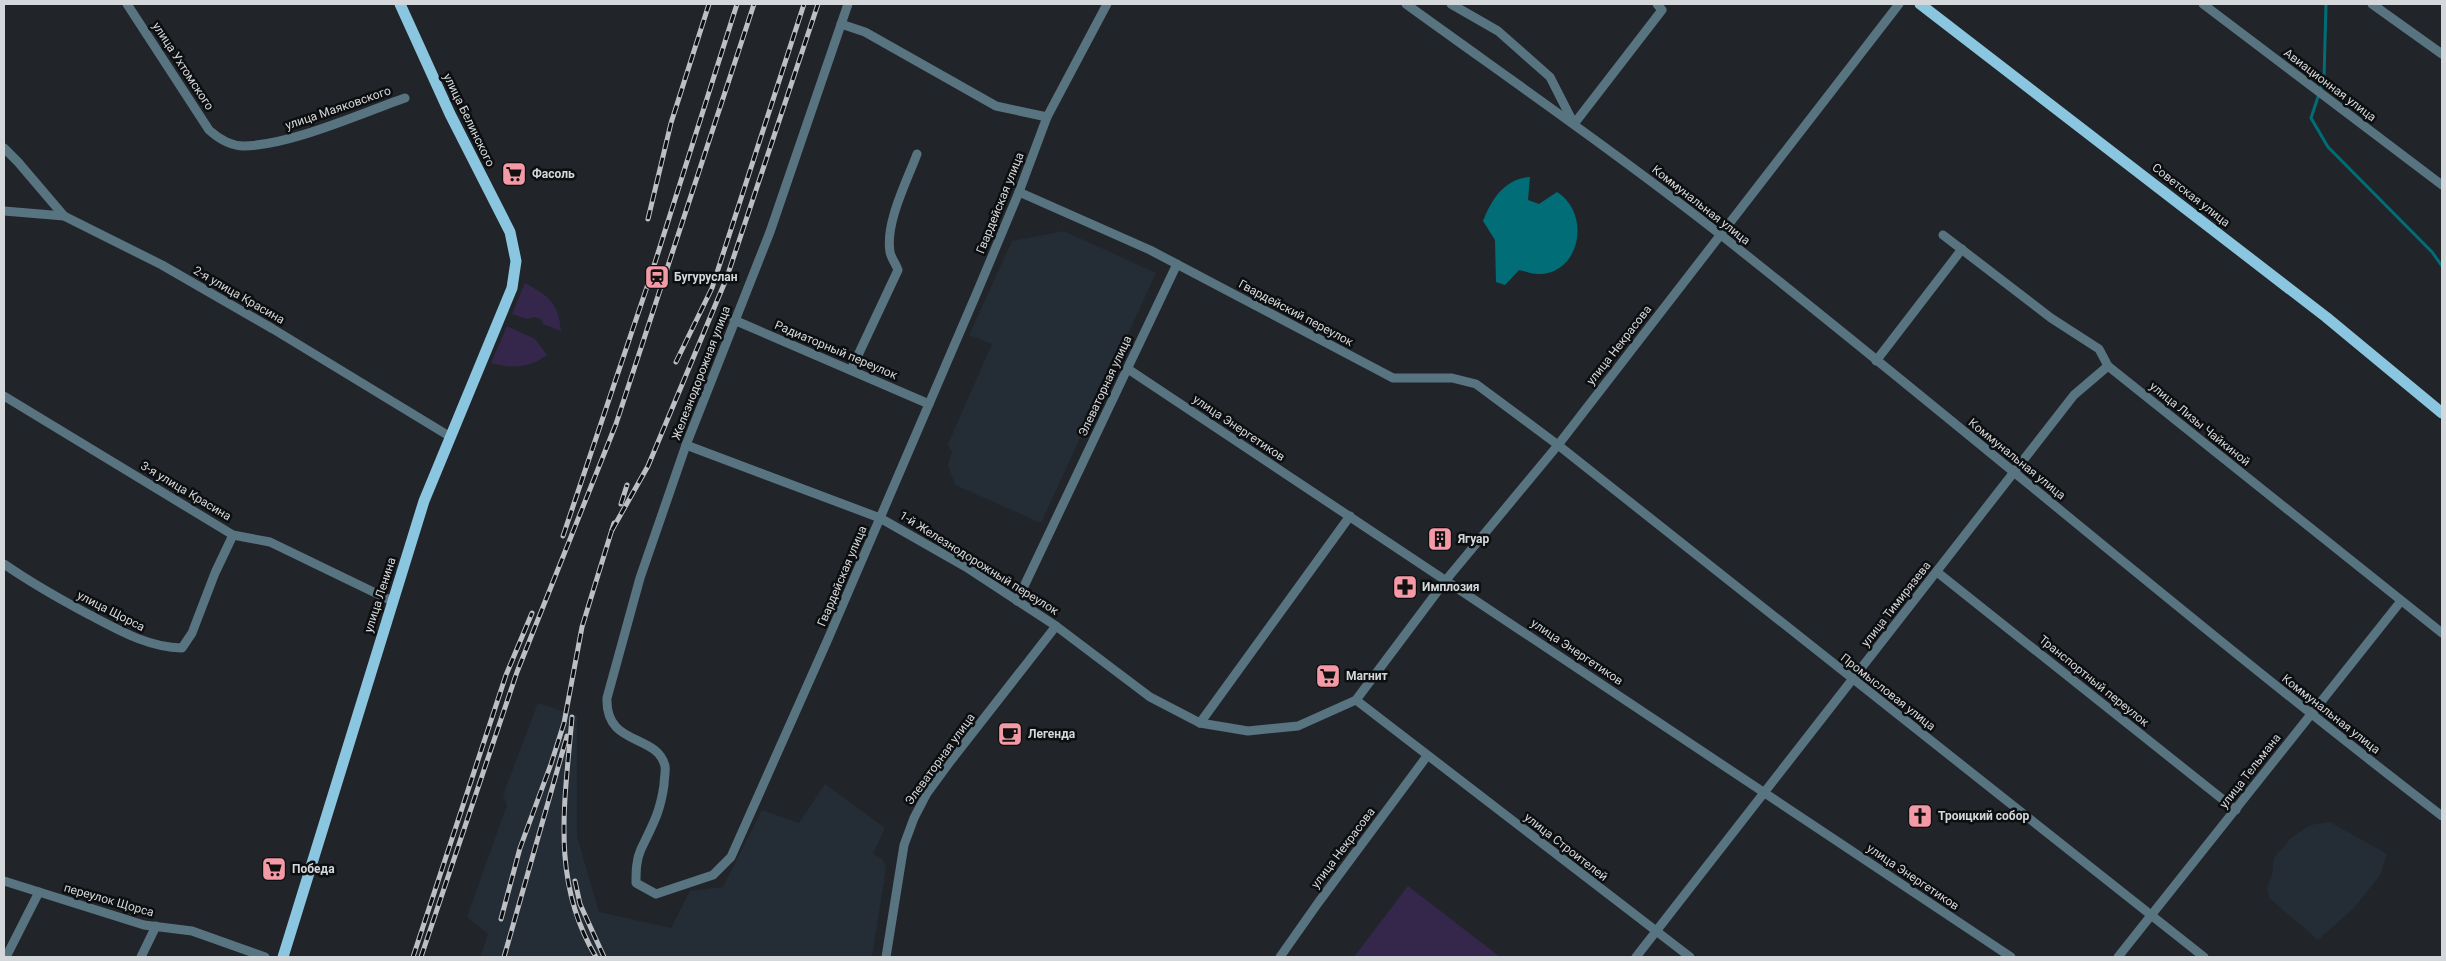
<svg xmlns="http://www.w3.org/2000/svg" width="2446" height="961" font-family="Roboto,sans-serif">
<rect width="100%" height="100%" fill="#212529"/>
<!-- built -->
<g fill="#242c36">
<path d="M1064 231 1156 273 1041 523 955 485 948 465 952 452 948 444 992 344 969 335 1012 241Z"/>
<path d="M538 703 577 716V836L599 912 671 928 690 891 723 887 762 810 799 823 825 784 885 828 873 854 883 860 886 868 872 957H480L488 934 467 917 507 805 503 795Z"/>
<path d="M2330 822 2387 854 2380 875 2355 907 2318 940 2269 898 2267 887 2272 876 2274 858 2291 838 2310 825Z"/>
</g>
<!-- green -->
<g fill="#35274b">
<path d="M525 283C550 297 558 302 561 331L543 324 541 319 534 317 527 319 512 314Z"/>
<path d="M507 326 535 339 547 355C529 368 513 369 491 363Z"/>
<path d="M1408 886 1500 957H1354Z"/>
</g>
<!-- water -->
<path fill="#016e77" d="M1530 177 1528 200 1539 204 1557 192C1592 214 1580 275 1538 274 1532 274 1525 271 1519 270L1505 285 1496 282 1495 240 1483 221C1492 199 1504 179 1530 177Z"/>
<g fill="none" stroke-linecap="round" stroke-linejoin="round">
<!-- stream -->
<path stroke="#016e77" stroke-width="3" d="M2326 4 2324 79 2311 118 2328 147 2432 252 2442 266"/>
<!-- minor -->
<g stroke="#597481" stroke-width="9">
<path d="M127 4 209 130C219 139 230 146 244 146 291 145 359 114 405 98"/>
<path d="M848 4 770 232 686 445 640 578 607 698C605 747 657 733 665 766 666 771 664 779 664 785 660 813 653 824 641 849 636 860 636 872 636 883L656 894 713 875 731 857 828 639 978 290 1019 192 1047 117 1107 4"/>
<path d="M1406 4C1511 80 1618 154 1721 235 1963 426 2197 628 2442 816"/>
<path d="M1451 4 1498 31 1550 77 1574 124 1662 10 1657 4"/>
<path d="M2203 4 2442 185"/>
<path d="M2372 4 2442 54"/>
<path d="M841 24 865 32 996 106 1047 117"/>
<path d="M4 148 18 162 64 216"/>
<path d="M1019 192 1150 250 1393 378H1452L1476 384 1558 445 2204 957"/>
<path d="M4 211 64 216 162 265 273 329 449 436"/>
<path d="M1943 235 2051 318 2099 349 2108 366 2442 633"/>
<path d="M734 320 929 404"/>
<path d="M1876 361 1962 249"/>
<path d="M1128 369 2011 957"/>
<path d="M851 370 898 270C896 264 891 258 890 252 885 223 907 181 917 154"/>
<path d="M4 396 233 535 270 542 392 601"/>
<path d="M686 445 880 518 966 567 1056 626 1150 697 1200 723 1248 731 1298 726 1356 700 1446 580 1558 445 1899 4"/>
<path d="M4 564C30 582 58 598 86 613 117 629 146 647 182 648L192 633 215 573 233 535"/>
<path d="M1937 572 2236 810"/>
<path d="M1017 601 1177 264"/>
<path d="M1356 700 1690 957"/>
<path d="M1200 723 1350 516"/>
<path d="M4 881 144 925 192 931 265 957"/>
<path d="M6 957 39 892"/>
<path d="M141 957 156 926"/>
<path d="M886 957 904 845 914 818 927 793 949 763 1056 626"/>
<path d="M1280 957 1318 903 1427 756"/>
<path d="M1636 957 2074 395 2108 366"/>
<path d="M2118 957 2401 601"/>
</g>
<!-- major -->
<g stroke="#8bc6e0" stroke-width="11">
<path d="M1920 4 2326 317 2442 413"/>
<path d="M283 957 424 501 512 288 516 261 510 232 450 114 400 4"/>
</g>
<defs>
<g id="rail">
<path d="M648 219 671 123 709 4"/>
<path d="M676 362 712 288 804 4"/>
<path d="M621 504 627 485"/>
<path d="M612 530 648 466 727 277 818 4"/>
<path d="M563 536 651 275 737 4"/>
<path d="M572 717C565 802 550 880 596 957"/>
<path d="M575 881 580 904 604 957"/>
<path d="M501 919 520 848 551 764 564 723 582 627 614 523"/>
<path d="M413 957 506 675 532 613"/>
<path d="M421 957 517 672 616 424 754 4"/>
<path d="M504 957 567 736"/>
</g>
</defs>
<!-- rail casing -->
<use href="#rail" stroke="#bcbfc3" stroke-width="5"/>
<!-- rail -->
<use href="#rail" stroke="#0c0e10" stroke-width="3" stroke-dasharray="9" stroke-linecap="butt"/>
</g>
<!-- icons -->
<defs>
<symbol id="supermarket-square" viewBox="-11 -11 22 22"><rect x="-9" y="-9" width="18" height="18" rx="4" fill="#f49aa6" stroke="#0c0e10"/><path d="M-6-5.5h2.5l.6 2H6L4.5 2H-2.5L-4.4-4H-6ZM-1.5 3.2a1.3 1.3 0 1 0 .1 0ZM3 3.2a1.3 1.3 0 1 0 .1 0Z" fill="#111"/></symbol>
<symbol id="station-square" viewBox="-11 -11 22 22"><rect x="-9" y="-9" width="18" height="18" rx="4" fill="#f49aa6" stroke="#0c0e10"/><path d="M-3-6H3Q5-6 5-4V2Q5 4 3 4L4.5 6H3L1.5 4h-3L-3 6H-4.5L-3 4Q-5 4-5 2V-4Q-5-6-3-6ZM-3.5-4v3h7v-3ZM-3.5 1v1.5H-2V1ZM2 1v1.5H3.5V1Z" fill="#111"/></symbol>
<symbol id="building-square" viewBox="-11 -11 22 22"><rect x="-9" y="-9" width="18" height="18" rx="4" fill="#f49aa6" stroke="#0c0e10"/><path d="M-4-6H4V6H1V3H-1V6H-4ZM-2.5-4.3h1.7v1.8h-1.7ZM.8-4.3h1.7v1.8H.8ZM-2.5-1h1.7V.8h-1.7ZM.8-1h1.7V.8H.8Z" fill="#111"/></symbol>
<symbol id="pharmacy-square" viewBox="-11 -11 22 22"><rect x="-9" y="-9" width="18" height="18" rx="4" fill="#f49aa6" stroke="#0c0e10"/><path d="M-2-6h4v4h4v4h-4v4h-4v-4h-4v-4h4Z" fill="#111"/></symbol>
<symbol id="cafe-square" viewBox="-11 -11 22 22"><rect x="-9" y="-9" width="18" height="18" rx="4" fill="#f49aa6" stroke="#0c0e10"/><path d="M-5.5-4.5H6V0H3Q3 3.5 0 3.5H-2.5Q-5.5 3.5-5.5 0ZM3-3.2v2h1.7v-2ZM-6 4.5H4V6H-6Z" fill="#111"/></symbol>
<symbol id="church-square" viewBox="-11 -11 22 22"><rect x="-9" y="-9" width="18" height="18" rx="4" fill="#f49aa6" stroke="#0c0e10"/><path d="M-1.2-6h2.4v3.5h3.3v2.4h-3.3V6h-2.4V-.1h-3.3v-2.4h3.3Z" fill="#111"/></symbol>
</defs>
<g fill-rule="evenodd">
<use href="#supermarket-square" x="500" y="160" width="28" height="28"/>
<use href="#station-square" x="643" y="263" width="28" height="28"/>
<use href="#building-square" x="1426" y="525" width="28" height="28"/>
<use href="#pharmacy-square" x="1391" y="573" width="28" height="28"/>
<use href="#supermarket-square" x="1314" y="662" width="28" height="28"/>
<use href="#cafe-square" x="996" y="720" width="28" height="28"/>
<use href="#church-square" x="1906" y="802" width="28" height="28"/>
<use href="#supermarket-square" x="260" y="855" width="28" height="28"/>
</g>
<g text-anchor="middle" stroke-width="5" stroke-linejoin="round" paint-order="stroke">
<!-- street labels -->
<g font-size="12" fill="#d5d8db" stroke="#0c0e10">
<text transform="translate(183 66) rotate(57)" y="4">улица Ухтомского</text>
<text transform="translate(2330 85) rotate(37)" y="4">Авиационная улица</text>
<text transform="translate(338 108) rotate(-19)" y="4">улица Маяковского</text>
<text transform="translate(469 120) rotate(64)" y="4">улица Белинского</text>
<text transform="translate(2191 195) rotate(38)" y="4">Советская улица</text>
<text transform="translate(1000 203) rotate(-68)" y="4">Гвардейская улица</text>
<text transform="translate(1701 205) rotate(38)" y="4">Коммунальная улица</text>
<text transform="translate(239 295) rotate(30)" y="4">2-я улица Красина</text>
<text transform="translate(1296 313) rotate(28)" y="4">Гвардейский переулок</text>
<text transform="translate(1619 345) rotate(-52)" y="4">улица Некрасова</text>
<text transform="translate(836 350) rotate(23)" y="4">Радиаторный переулок</text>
<text transform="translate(701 373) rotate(-69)" y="4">Железнодорожная улица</text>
<text transform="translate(1105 386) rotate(-65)" y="4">Элеваторная улица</text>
<text transform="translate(2200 424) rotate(39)" y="4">улица Лизы Чайкиной</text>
<text transform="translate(1239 428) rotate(34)" y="4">улица Энергетиков</text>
<text transform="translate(2017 459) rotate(39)" y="4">Коммунальная улица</text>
<text transform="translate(186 491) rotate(31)" y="4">3-я улица Красина</text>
<text transform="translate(979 563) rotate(32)" y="4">1-й Железнодорожный переулок</text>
<text transform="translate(842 576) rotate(-67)" y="4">Гвардейская улица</text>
<text transform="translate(380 595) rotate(-72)" y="4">улица Ленина</text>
<text transform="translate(1896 604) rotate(-52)" y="4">улица Тимирязева</text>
<text transform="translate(111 611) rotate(27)" y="4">улица Щорса</text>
<text transform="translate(1577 652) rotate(34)" y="4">улица Энергетиков</text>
<text transform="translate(2094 681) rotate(39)" y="4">Транспортный переулок</text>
<text transform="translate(1888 692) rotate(38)" y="4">Промысловая улица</text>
<text transform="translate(2331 714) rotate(38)" y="4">Коммунальная улица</text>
<text transform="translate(940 759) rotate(-54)" y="4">Элеваторная улица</text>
<text transform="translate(2250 771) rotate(-52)" y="4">улица Тельмана</text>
<text transform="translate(1566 847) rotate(38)" y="4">улица Строителей</text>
<text transform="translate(1343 848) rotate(-53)" y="4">улица Некрасова</text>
<text transform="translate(1913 877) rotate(34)" y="4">улица Энергетиков</text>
<text transform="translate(109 900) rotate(16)" y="4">переулок Щорса</text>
</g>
<!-- poi labels -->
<g font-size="12" font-weight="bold" fill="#d5d8db" stroke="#0c0e10" text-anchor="start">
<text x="532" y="178">Фасоль</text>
<text x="674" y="281">Бугуруслан</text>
<text x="1458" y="543">Ягуар</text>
<text x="1422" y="591">Имплозия</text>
<text x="1346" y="680">Магнит</text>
<text x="1028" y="738">Легенда</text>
<text x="1938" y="820">Троицкий собор</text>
<text x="292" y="873">Победа</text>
</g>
</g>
<!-- border -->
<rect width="2446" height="961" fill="none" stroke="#d5d8db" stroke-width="10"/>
</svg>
